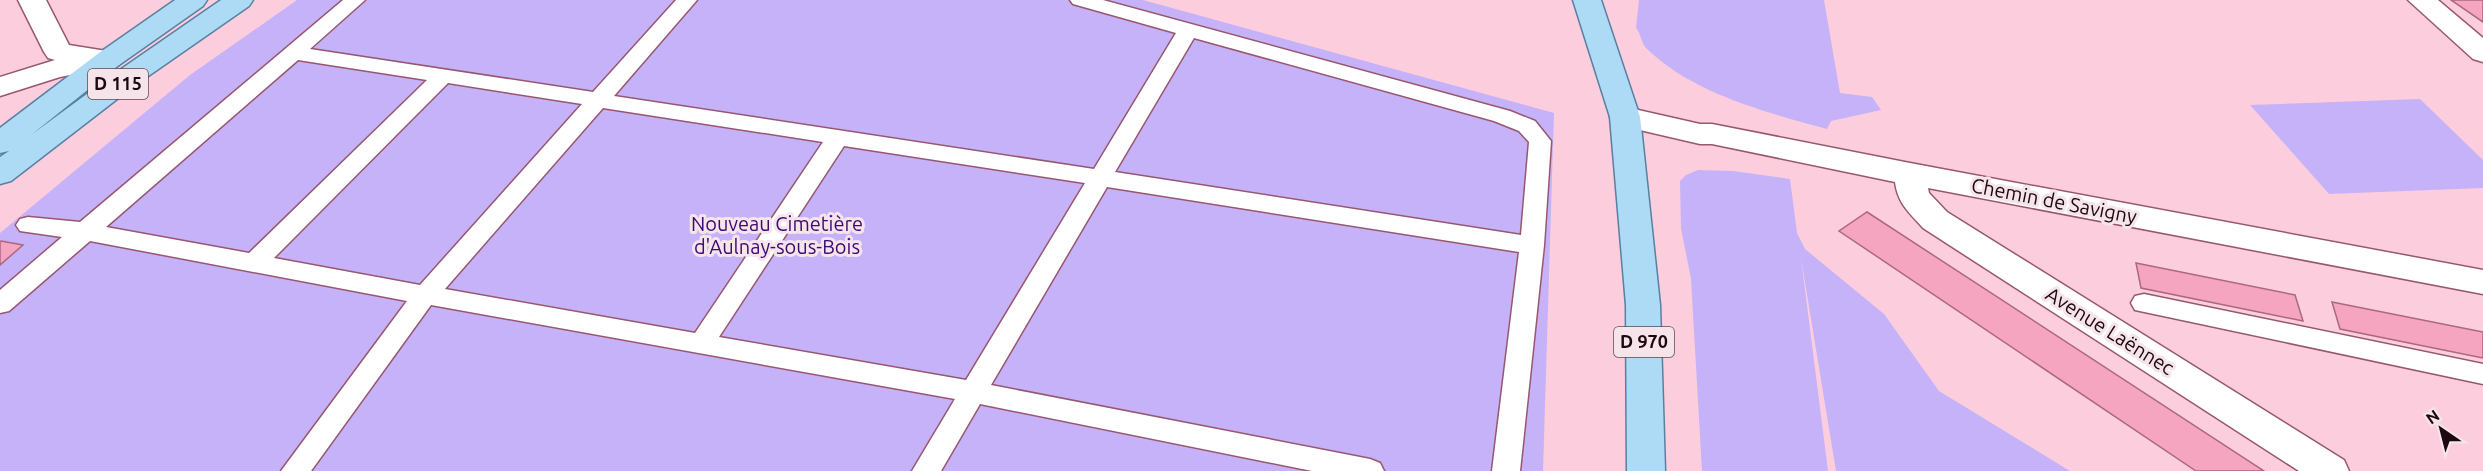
<svg xmlns="http://www.w3.org/2000/svg" width="2483" height="471" font-family="Ubuntu,sans-serif">
<rect width="100%" height="100%" fill="#fccedd"/>
<!-- green -->
<g fill="#c6b2f8">
<path d="M297 0H1143L1554 113 1543 471H0V233L190 75Z"/>
<path d="M1639 0H1824L1840 93 1872 97 1881 110 1831 121 1827 129C1766 112 1693 94 1646 48 1641 42 1641 34 1636 28Z"/>
<path d="M2420 99 2483 160V188L2329 194 2250 105Z"/>
<path d="M1698 170 1733 171 1790 179 1797 233 1805 249 1884 314 1939 391 2070 471H1836L1801 258 1828 471H1702L1691 279 1681 228 1680 181 1686 175Z"/>
</g>
<!-- building -->
<g fill="#f6a5c1" stroke="#ab6880" stroke-width="1.5">
<path d="M2451 0H2483V22Z"/>
<path d="M1867 212 2264 471H2196L1839 231Z"/>
<path d="M1 241 23 245 0 265V242Z"/>
<path d="M2136 263 2295 295 2303 321 2141 288Z"/>
<path d="M2332 302 2483 332V358L2340 329Z"/>
</g>
<g fill="none" stroke-linecap="round" stroke-linejoin="round">
<defs>
<g id="lane">
<path d="M343 0H365L310 49 593 92 676 0H697L614 96 1094 169 1176 33 1073 4 1070 0H1103L1510 111 1535 121 1551 141 1544 245 1520 471H1492L1519 252 1107 187 991 385 1370 459 1380 463 1384 471H1312L980 404 941 471H912L955 399 431 305 311 471H281L407 301 90 241 9 311 0 313V290L62 237 20 231 16 225 20 219 28 217 80 222ZM1194 38 1494 121 1519 131 1529 142 1521 235 1115 172ZM298 60 427 80 249 253 106 227ZM448 83 582 104 420 285 274 258ZM603 108 823 142 695 333 445 289ZM844 146 1085 183 966 380 719 337Z"/>
<path d="M2144 294 2483 364V384L2135 310 2131 303 2135 296Z"/>
</g>
<g id="street">
<path d="M18 0H46L69 45 119 53 123 59 119 65 60 77 0 96V77L55 60 48 58 44 52Z"/>
<path d="M2408 0H2438L2483 38V62L2473 59Z"/>
<path d="M1625 107 1700 124H1712L1910 163 2483 270V294L1928 188 1929 193 1947 212 2344 460 2349 471H2299L1923 228C1909 212 1898 204 1895 182L1712 144H1700L1614 124 1610 117 1614 110Z"/>
</g>
<g id="primary">
<path d="M175 0H207L203 6 119 65 31 135 114 74 221 0H253L249 6 134 86 11 181 0 184V157L9 151 0 153V128L99 53Z"/>
<path d="M1573 0H1601L1640 117 1660 305 1665 471H1627L1626 305 1610 117Z"/>
</g>
</defs>
<!-- lane casing -->
<use href="#lane" stroke="#98576f" stroke-width="3"/>
<!-- street casing -->
<use href="#street" stroke="#98576f" stroke-width="3"/>
<!-- primary casing -->
<use href="#primary" stroke="#5880a1" stroke-width="3"/>
<!-- lane -->
<use href="#lane" fill="#fff" fill-rule="evenodd"/>
<!-- street -->
<use href="#street" fill="#fff" fill-rule="evenodd"/>
<!-- primary -->
<use href="#primary" fill="#addaf5" fill-rule="evenodd"/>
</g>
<g text-anchor="middle" stroke-width="6" stroke-linejoin="round" paint-order="stroke">
<!-- shield labels -->
<g fill="#f5e5ea" stroke="#5f4a52" stroke-width="1.5">
<rect x="88" y="69" width="60" height="30" rx="4.5"/>
<rect x="1614" y="327" width="60" height="30" rx="4.5"/>
</g>
<g font-size="18" font-weight="bold" fill="#1f0711">
<text x="118" y="90">D 115</text>
<text x="1644" y="348">D 970</text>
</g>
<!-- street labels -->
<g font-size="20" fill="#1f0711" stroke="#f5e5ea">
<text transform="translate(2054 201) rotate(11)" y="7">Chemin de Savigny</text>
<text transform="translate(2110 331) rotate(32)" y="7">Avenue Laënnec</text>
</g>
<!-- park labels -->
<g font-size="20" fill="#3c0a73" stroke="#f5e5ea">
<text x="777" y="231">Nouveau Cimetière<tspan x="777" dy="23">d'Aulnay-sous-Bois</tspan></text>
</g>
</g>
<!-- north arrow -->
<g transform="translate(2441 429) rotate(325)" stroke="#f5e5ea" stroke-width="4.5" paint-order="stroke">
<path d="M0-4.5L10 22L0 15L-10 22Z" fill="#1f0711"/>
<text y="-9" font-size="16" font-weight="bold" text-anchor="middle" fill="#1f0711">N</text>
</g>
</svg>
